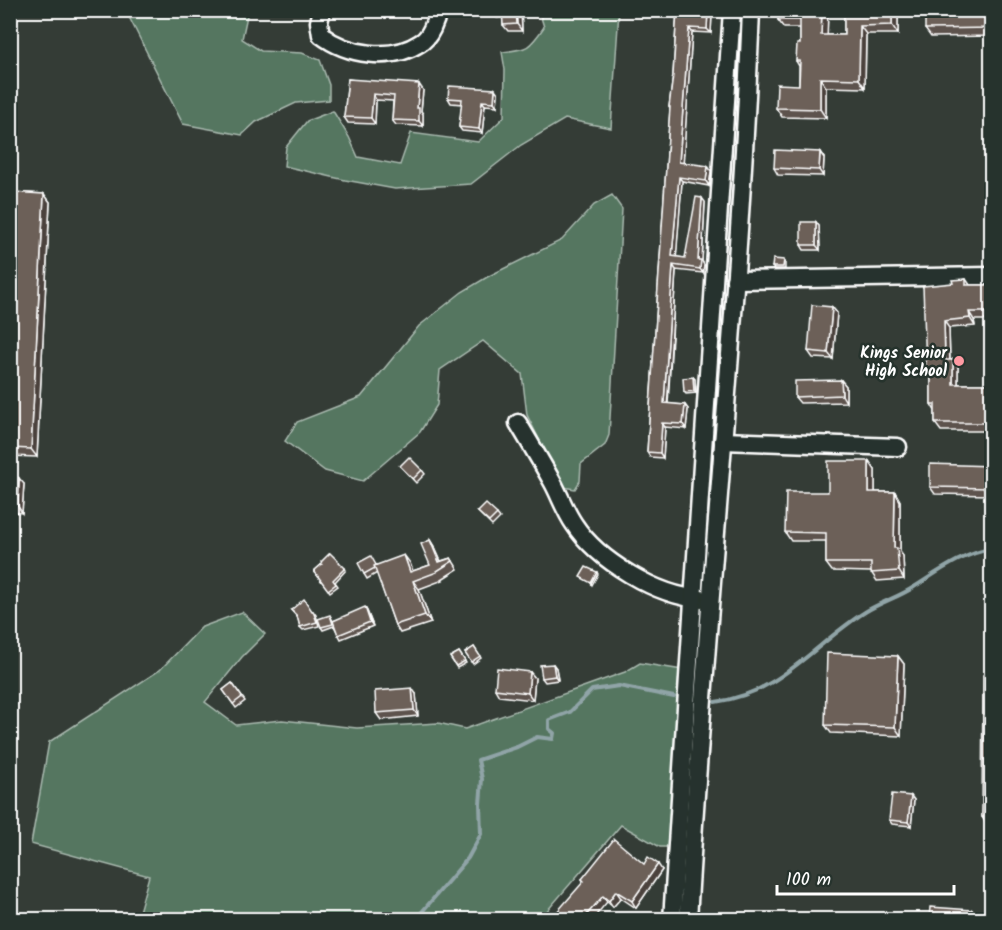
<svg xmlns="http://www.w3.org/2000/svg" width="1002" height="930" font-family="Kalam,sans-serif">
<rect width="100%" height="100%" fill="#343c36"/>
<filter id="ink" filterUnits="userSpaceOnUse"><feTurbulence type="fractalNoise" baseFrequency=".0167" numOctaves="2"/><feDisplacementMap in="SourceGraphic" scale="12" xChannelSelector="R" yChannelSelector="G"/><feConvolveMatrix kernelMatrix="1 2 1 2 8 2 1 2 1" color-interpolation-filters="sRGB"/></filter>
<g filter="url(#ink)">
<!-- green -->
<g fill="#547660" stroke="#aabab0" stroke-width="1.5">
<path d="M126 11H248L242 39 261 51 302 53 320 60 329 85V100L296 103 256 122 242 135 183 124Z"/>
<path d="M539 11H619L611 128 565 119 521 145 471 184 395 189 345 180 284 166 286 147 307 121 333 111 349 137 358 157 400 165 411 133 478 142 504 117 505 70 502 52C528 49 529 49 544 27Z"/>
<path d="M612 195 622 209 609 435 605 445 581 464 580 481 575 489 563 487 527 415 522 374 483 341 440 370 437 405 420 432 363 481 325 471 285 441 297 422 361 397 419 326 462 292 489 276 562 240 594 205Z"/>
<path d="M242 612 265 634 242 657 205 702 236 725 282 720 357 728 438 723 465 729 625 672 640 663 682 670 670 847H660L621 825 540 919H137L149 876 31 844 49 742 160 670 202 627Z"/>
</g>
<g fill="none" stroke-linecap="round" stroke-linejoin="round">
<!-- stream -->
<g stroke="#90a4a7" stroke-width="4">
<path d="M715 702C780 694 814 644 865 612 881 602 899 597 914 587 938 572 963 553 992 549"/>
<path d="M415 920 468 858 481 834 480 804 482 779 478 760 517 747 537 737 553 739 554 733 549 729V720L570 712 592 690 619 686 674 697"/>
</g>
<defs>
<g id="minor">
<path d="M322 10 319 22 321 35C347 55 391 62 420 43 430 38 436 21 438 10"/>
<path d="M735 280 992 276"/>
<path d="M518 423C530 443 542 463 553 483 560 496 565 511 574 524 598 561 657 596 701 599"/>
<path d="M723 441 898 447"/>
<path d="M672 920 732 10"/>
<path d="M688 920C705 616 739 314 751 10"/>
</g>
</defs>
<!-- minor casing -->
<use href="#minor" stroke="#fff" stroke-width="21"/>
<!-- minor -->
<use href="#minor" stroke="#26332d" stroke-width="16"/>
</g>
<!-- wall -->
<g fill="#5d534d" stroke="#fff" stroke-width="1.5">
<path d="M492 10H521L522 31H508L503 25V17L497 18Z"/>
<path d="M677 10 712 13 711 33 692 32 683 162 711 171 709 186 682 181 676 257 685 258 705 202 702 261 704 265 703 273 676 270 668 404 685 405 688 409 686 429 665 427 663 458 650 457 647 452 670 109 669 107 673 75Z"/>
<path d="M778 10H828L827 35H844V10H898V34H866L865 88 826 87V118L782 117 776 108 799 85V66L796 61 800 44V28H784L778 20Z"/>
<path d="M992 10V36L931 37 925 29Z"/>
<path d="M348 79 423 90 421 111 423 114V126L396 125 392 120 393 101 376 100 375 124 348 123 344 117Z"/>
<path d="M498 93 497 106 485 105 482 133 462 131 459 127 462 104 451 103 448 98Z"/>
<path d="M820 152 824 158 823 176 778 175 774 168Z"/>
<path d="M10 192 44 194 50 202 37 457 10 456Z"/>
<path d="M816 222 819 226 820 250H804L801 245Z"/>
<path d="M785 262V269H774L772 267Z"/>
<path d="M966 279 970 285H992V320H974L975 326 949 328 950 360H953L958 367V384H992V431H941L935 423V411L931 404V376L926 368 953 283Z"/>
<path d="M832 307 837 313 833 359 813 358 808 351Z"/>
<path d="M693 377 695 379 696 393 686 394 684 392Z"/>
<path d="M841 380 846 386V402L800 403 795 397Z"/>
<path d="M869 461 875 470V492H895L900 501V552L903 556 904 579 877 581 871 572 832 571 826 563V541H791L785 532 828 492Z"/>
<path d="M400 466 422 470 425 474 416 483Z"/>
<path d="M992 466V495L935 494 930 487Z"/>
<path d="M10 477 24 484 22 513 10 512Z"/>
<path d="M478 512 497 514 500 518 492 526Z"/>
<path d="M430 540 435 548 441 561 451 558 458 569 442 579 443 580 419 589 431 623 400 633 395 625 377 573 367 579 364 574 377 565 410 563 413 571 430 565Z"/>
<path d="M322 564 345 568 346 570 335 582 338 586 330 592 314 571Z"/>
<path d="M291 610 313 611 316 615 319 626 303 630 300 627 298 618Z"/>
<path d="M367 611 373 626 341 639 334 626 323 630 321 627 331 617 333 621Z"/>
<path d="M474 647 481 658 473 664 465 653Z"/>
<path d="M459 652 466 663 457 668 450 657Z"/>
<path d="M898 656 904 664 901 736 831 733 825 725Z"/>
<path d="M553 664 556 668 558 680 545 682 542 678Z"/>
<path d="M530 672 535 678 533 700 499 696 495 689Z"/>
<path d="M992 675V826H988L982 817Z"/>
<path d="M232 683 245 701 236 708 223 690Z"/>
<path d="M416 694 418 716 381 720 376 713Z"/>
<path d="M911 796 914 800 911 826 892 824 889 820Z"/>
<path d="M644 864 662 870 636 908 621 898 613 907 584 882 582 879Z"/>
</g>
<!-- shaded-wall -->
<g fill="#4c433e" stroke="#fff" stroke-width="1.5">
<path d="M516 10H521L522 31 517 24Z"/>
<path d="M708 10H710L712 13 711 33 707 29Z"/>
<path d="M822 10H828L827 43 821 35Z"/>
<path d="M892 10H898V34L892 25Z"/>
<path d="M860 26 866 34 865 88 859 79Z"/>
<path d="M689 28 692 32 683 166 679 162Z"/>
<path d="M820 78 826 87V118L820 109Z"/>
<path d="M419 84 423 90 421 111 423 114V126L419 121 417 108Z"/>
<path d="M495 89 498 93 497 106 494 102Z"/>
<path d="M373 94 376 100 375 124 371 118Z"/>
<path d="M482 101 485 105 482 133 479 129Z"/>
<path d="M820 152 824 158 823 176 819 170Z"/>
<path d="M708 166 711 171 709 186 706 181Z"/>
<path d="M679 177 682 181 676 261 672 256Z"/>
<path d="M44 194 50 202 37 457 31 449Z"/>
<path d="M702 198 705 202 702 261 704 265 703 273 700 269 698 260Z"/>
<path d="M816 222 819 226 820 250 816 245Z"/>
<path d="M673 265 676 270 667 408 664 403Z"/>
<path d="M832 307 837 313 833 359 828 353Z"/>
<path d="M969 312 974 320 975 326 970 318Z"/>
<path d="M944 321 949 328 950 368 945 360Z"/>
<path d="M953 360 958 367V391L953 384Z"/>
<path d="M693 377 695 379 696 393 694 391Z"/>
<path d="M841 380 846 386V402L842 395Z"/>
<path d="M685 405 688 409 686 429 683 424Z"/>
<path d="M662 423 665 427 663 458 660 453Z"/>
<path d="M869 461 875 470V501L869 492Z"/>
<path d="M19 478 24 484 22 513 18 506Z"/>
<path d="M895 492 900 501V552L903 556 904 579 899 571 894 548Z"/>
<path d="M430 540 435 548 443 567 439 562Z"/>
<path d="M404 555 410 563 416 580 410 572Z"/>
<path d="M597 572 598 574 592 585 591 583Z"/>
<path d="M413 581 419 589 431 623 425 615Z"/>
<path d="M365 607 367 611 373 626 370 622Z"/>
<path d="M898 656 904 664 901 736 895 727Z"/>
<path d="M553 664 556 668 558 680 555 676Z"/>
<path d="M530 672 535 678 533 700 528 693Z"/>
<path d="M412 688 416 694 418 716 414 710Z"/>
<path d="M911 796 914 800 911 826 908 822Z"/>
<path d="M658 864 662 870 636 908 632 901Z"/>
<path d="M616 891 621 898 613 907 609 901Z"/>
<path d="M603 896 607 902 592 920H582Z"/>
<path d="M972 910 977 917V920H972Z"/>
</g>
<!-- building -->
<g fill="#6c6059" stroke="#fff" stroke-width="1.5">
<path d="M502 10H516L517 24 503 25Z"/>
<path d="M677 10H708L707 29 689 28 679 162 708 166 706 181 679 177 672 256 685 258 696 197 702 198 698 260H701L700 269 673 265 664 403 685 405 683 424 662 423 660 453 647 452 670 107H669L673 75Z"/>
<path d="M778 10H822L821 35H844V10H892V25L860 26 859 79 820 78V109L776 108 777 84 799 85 800 61H796L797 44H800V20H778Z"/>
<path d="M925 10H992V28L925 29Z"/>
<path d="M348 79 419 84 417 108H419V121L392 120 394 96 373 94 371 118 344 117Z"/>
<path d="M449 86 495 89 494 102 482 101 479 129 459 127 462 99 448 98Z"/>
<path d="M775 150 820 152 819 170 774 168Z"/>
<path d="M10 192 44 194 31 449 10 448Z"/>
<rect x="801" y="222" width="15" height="23"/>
<path d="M773 259 784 260 783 267H772Z"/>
<path d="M966 279V285H992V312H969L970 318 944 321 945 360H953V384H992V423H935V404H931V368H926L923 286 953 283 952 280Z"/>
<path d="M812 305 832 307 828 353 808 351Z"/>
<path d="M693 377 694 391 684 392 683 378Z"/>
<path d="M841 380 842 395 795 397V381Z"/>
<path d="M409 457 422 470 413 479 400 466Z"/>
<path d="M828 461H869V492H895L894 548H897L899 571 871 573V563H826V533L785 532 786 492H828Z"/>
<path d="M930 464 992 466V488L930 487Z"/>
<path d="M10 477 19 478 18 506H10Z"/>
<path d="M486 504 497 514 489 522 478 512Z"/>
<path d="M430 540 439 562 451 558 453 561 437 571V572L413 581 425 615 395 625 374 566 404 555 410 572 430 565 421 544Z"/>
<path d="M330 553 345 568 333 580 336 584 328 590 314 571 322 564 321 562Z"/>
<path d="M371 556 376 565 374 566 375 568 364 574 358 563Z"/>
<path d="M586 567 597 572 591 583 580 577Z"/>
<path d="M304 599 312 611H313L317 622 300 627 297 616 291 610Z"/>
<path d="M365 607 370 622 338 635 333 621Z"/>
<path d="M330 615 333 624 321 627 318 619Z"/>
<path d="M474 647 480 656 471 662 465 653Z"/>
<path d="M459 652 465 661 456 666 450 657Z"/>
<path d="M827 653 898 656 895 727 825 725Z"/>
<path d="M553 664 555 676 542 678 540 665Z"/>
<path d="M497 668 530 672 528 693 495 689Z"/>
<path d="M983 675H992V817H982Z"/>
<path d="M232 683 242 697 233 704 223 690Z"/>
<path d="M412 688 414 710 376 713 375 691Z"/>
<path d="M892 794 911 796 908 822 889 820Z"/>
<path d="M614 839 644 864 648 857 658 864 632 901 616 891 609 901 603 896 582 920H550L584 881 582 879Z"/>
<path d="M930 907 972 910V920H929Z"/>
</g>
</g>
<!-- markers -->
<circle fill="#ff9aa2" stroke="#26332d" stroke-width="2" cx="959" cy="361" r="6"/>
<g text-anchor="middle" stroke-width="5" stroke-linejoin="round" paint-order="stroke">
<!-- poi labels -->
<g font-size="16" font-weight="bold" fill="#fff" stroke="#26332d" text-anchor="end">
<text x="947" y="358">Kings Senior<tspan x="947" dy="18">High School</tspan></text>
</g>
</g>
<!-- margin -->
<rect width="1002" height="930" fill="none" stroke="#26332d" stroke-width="36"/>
<rect x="18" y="18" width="966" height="894" fill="none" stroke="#fff" stroke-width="2" filter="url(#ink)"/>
<!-- scale -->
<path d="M777 885v9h177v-9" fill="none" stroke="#ffffff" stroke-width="3"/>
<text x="786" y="885" font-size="18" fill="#ffffff" stroke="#26332d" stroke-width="4.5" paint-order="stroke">100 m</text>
</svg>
